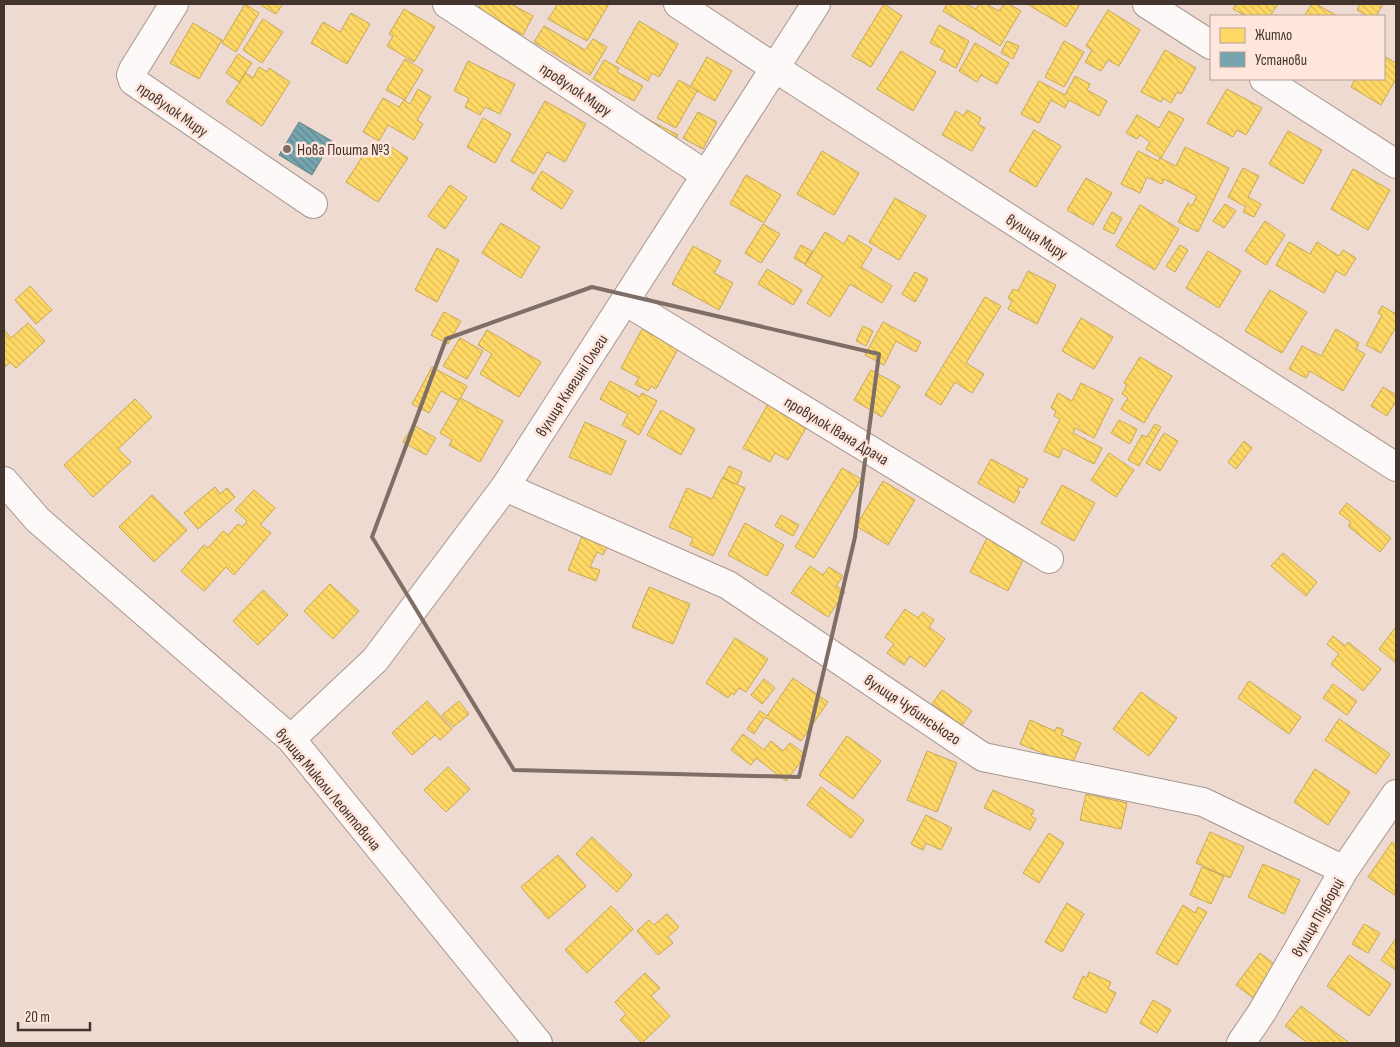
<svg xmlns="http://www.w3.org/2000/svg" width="1400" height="1047" font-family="'Sofia Sans Condensed',sans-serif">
<defs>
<pattern id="homes-back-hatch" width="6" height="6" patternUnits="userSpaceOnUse" patternTransform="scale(1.25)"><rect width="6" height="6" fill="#ffd966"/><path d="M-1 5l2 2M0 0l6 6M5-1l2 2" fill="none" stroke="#dcbb59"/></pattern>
<pattern id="public-back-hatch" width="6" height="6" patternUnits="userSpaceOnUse" patternTransform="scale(1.25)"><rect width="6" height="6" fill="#76a5af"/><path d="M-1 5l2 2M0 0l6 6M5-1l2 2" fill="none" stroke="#62878f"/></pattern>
</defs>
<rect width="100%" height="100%" fill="#efdad1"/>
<!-- homes -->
<g fill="url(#homes-back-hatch)" stroke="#c7a855">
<path d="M245 4 259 13 236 52 222 43Z"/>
<path d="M263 4H283L276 14 262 6Z"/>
<path d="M481 4H511L533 16 523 35 478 9Z"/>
<path d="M558 4H609L587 41 548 19Z"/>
<path d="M884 4 902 16 871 67 852 56Z"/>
<path d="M947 4H966L976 9 979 4H986L999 11 1004 4H1009L1021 11 1000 46 943 11Z"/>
<path d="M1027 4H1080L1066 27Z"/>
<path d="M1236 4H1278L1270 16H1246L1233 9Z"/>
<path d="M1312 4H1316L1337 16H1304Z"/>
<path d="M1360 4H1383L1376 16H1368L1357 10Z"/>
<path d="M404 9 435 27 414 62 387 46 393 36 389 34Z"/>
<path d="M1108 10 1140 30 1119 66 1108 60 1101 71 1085 62 1092 50 1086 46Z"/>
<path d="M351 13 370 24 347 64 311 43 323 22 340 32Z"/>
<path d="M263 19 283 32 262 63 243 50Z"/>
<path d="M639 21 678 44 659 77 652 73 648 81 616 62Z"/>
<path d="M193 23 222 40 199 79 170 63Z"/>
<path d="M939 25 969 41 956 68 940 60 945 50 930 43Z"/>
<path d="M544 26 585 50 593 39 607 47 590 75 534 42Z"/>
<path d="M1007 41 1019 46 1013 59 1001 53Z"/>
<path d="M1064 41 1084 52 1064 87 1045 77Z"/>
<path d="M975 43 1009 63 997 84 981 75 977 82 959 71Z"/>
<path d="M1165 50 1196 68 1181 94 1177 92 1171 103 1163 98 1161 102 1141 92Z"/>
<path d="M901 51 936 72 913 111 877 89Z"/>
<path d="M238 54 252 63 239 82 226 73Z"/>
<path d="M1384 56 1396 63V79L1381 105 1351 87 1355 79H1384Z"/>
<path d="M707 57 732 71 715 101 690 87Z"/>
<path d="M405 59 423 70 405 100 386 90Z"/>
<path d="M604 60 619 68 617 72 643 86 634 101 593 79Z"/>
<path d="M468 61 515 84 500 114 485 107 480 115 465 107 469 98 454 91Z"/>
<path d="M259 67 267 72 269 68 290 82 262 126 226 102 246 73 253 78Z"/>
<path d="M1075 76 1090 84 1087 90 1107 101 1099 116 1069 100 1065 108 1051 100 1039 123 1021 114 1039 81 1065 95Z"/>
<path d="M679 80 697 91 676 128 657 118Z"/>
<path d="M418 89 431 97 417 120 423 124 414 140 388 125 379 141 363 132 383 98 399 107 404 100 410 104Z"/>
<path d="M1227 89 1262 108 1246 135 1237 130 1233 137 1207 123Z"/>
<path d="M545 101 586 124 565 162 547 152 534 174 511 161Z"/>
<path d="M967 110 981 118 978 124 985 128 972 151 942 135 956 111 964 116Z"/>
<path d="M1169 111 1184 119 1161 158 1146 149 1150 142 1140 135 1137 139 1126 133 1137 115 1159 128Z"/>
<path d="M698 112 717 122 703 149 683 138Z"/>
<path d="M642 116 678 135 674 143 637 124Z"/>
<path d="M483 118 511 134 495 163 467 147Z"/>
<path d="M1034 130 1061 146 1036 187 1009 171Z"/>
<path d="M1288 131 1322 150 1303 184 1269 164Z"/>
<path d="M390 146 408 158 378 202 346 182 366 151 373 156 379 147 386 152Z"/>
<path d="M1185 147 1229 168 1198 232 1178 222 1188 203 1192 206 1197 196 1164 179 1162 184 1147 177 1140 193 1121 184 1138 151 1158 161 1160 158 1176 166Z"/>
<path d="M822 151 859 173 834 215 797 194Z"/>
<path d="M1243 168 1259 176 1248 197 1261 204 1254 217 1243 212 1246 207 1228 197Z"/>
<path d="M1353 169 1390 190 1368 230 1331 209Z"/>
<path d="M542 171 573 191 562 209 531 189Z"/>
<path d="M746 175 781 195 764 223 730 204Z"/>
<path d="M1086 178 1112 193 1093 225 1067 210Z"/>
<path d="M450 185 467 197 445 229 428 216Z"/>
<path d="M895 198 926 216 899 260 869 242Z"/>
<path d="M1225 204 1236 211 1224 228 1213 221Z"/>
<path d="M1140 205 1179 229 1155 270 1116 246Z"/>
<path d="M1112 212 1122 218 1114 234 1103 229Z"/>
<path d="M1265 221 1285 235 1266 265 1245 251Z"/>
<path d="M501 223 540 247 521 278 482 253Z"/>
<path d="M763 224 780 234 761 263 745 253Z"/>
<path d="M825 232 844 244 849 235 872 249 861 267 892 286 882 303 850 284 830 317 807 303 823 276 805 265Z"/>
<path d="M1289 242 1310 254 1317 242 1339 256 1343 250 1356 258 1345 276 1336 271 1324 293 1276 265Z"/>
<path d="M801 245 812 251 805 264 794 258Z"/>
<path d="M1180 245 1188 250 1175 272 1166 266Z"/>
<path d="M693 246 721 261 714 273 733 283 719 310 672 284Z"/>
<path d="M437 248 459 260 437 302 415 290Z"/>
<path d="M1208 251 1241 271 1219 308 1186 288Z"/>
<path d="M767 269 802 290 793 305 758 284Z"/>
<path d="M1028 271 1056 285 1037 324 1008 309 1012 301 1008 298 1013 289 1018 291Z"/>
<path d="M915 272 928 279 915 302 902 294Z"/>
<path d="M30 286 52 310 36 324 15 300Z"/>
<path d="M1270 290 1307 312 1282 353 1245 331Z"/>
<path d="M985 297 1001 306 966 363 984 374 972 393 955 382 941 405 925 395Z"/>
<path d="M1382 306 1396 314V327L1381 353 1366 345 1382 315 1378 313Z"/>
<path d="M444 312 461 321 448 344 431 335Z"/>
<path d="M1081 318 1113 337 1094 369 1062 351Z"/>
<path d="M883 322 921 342 916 352 896 341 884 365 865 355Z"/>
<path d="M28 323 45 341 16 368 10 362 4 368V330L11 338Z"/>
<path d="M863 326 873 331 866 346 856 341Z"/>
<path d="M642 329 678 349 656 389 651 386 648 391 635 384 639 378 621 368Z"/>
<path d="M1336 329 1359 343 1356 349 1365 354 1343 391 1310 371 1306 378 1289 369 1302 346 1321 356Z"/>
<path d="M487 330 541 362 519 397 480 374 492 354 478 345Z"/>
<path d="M460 338 483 351 467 379 443 366Z"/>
<path d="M1140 357 1172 376 1144 423 1121 409 1128 398 1122 394 1127 385 1124 383Z"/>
<path d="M432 367 467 386 459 401 441 391 429 413 412 404Z"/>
<path d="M871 370 900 386 882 417 854 400Z"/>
<path d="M610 381 640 397 642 393 657 401 639 435 622 425 628 414 600 399Z"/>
<path d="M1081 383 1113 399 1094 438 1075 428 1073 433 1102 448 1094 464 1063 448 1059 458 1044 451 1060 419 1054 416 1056 411 1051 408 1058 393 1072 401Z"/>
<path d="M1383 387 1396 395V401L1387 416 1371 406Z"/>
<path d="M460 398 503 421 480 462 449 445 452 440 440 433Z"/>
<path d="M135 399 152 417 118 449 131 462 93 497 64 465Z"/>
<path d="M768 404 807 426 788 460 775 453 770 462 743 448Z"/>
<path d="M661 410 695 429 681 455 647 435Z"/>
<path d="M1119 420 1137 429 1130 444 1111 433Z"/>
<path d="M585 422 626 441 611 475 569 457Z"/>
<path d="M1155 424 1161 427 1139 466 1128 460 1142 435 1147 437Z"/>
<path d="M413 425 436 438 426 455 403 442Z"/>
<path d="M1164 433 1178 441 1160 471 1146 463Z"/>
<path d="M1244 441 1252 448 1236 469 1228 462Z"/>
<path d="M1109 453 1134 470 1116 497 1091 480Z"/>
<path d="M991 459 1028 479 1023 488 1020 486 1017 491 1020 492 1014 503 978 483Z"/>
<path d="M729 466 742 472 737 485 723 478Z"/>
<path d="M842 468 861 479 814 558 795 547Z"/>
<path d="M722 478 745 488 713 556 690 545 693 538 669 527 687 488 712 499Z"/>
<path d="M883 481 915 500 888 545 856 526Z"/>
<path d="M1062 485 1095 503 1074 541 1041 523Z"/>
<path d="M215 487 220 494 227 488 235 497 198 529 184 513Z"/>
<path d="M254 490 275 508 260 525 271 533 234 575 226 567 204 591 181 571 204 545 208 548 223 531 228 535 238 524 242 527 247 521 235 510Z"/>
<path d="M152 495 187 530 154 562 119 527Z"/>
<path d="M1347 503 1391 538 1380 552 1348 526 1351 522 1339 513Z"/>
<path d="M781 515 799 525 793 536 775 526Z"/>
<path d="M745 523 784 545 767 576 728 555Z"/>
<path d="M583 534 608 545 603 555 597 552 590 567 600 570 596 581 568 570Z"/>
<path d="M987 538 1025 556 1008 591 970 572Z"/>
<path d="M1283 553 1317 582 1306 596 1271 566Z"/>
<path d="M810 566 823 575 829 567 843 576 836 586 845 592 828 617 791 593Z"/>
<path d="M330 584 359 611 333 639 304 611Z"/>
<path d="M649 587 690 604 673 644 632 627Z"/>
<path d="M263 590 288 615 258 645 233 621Z"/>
<path d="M905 609 918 618 923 612 934 620 929 627 945 639 925 667 910 656 904 665 887 653 894 644 885 637Z"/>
<path d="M1395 628 1396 629V663L1379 649Z"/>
<path d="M1333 636 1345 646 1348 642 1381 669 1363 691 1331 664 1339 654 1327 644Z"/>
<path d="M735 638 768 659 746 692 739 688 734 695 731 693 728 698 706 683Z"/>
<path d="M793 678 828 702 801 741 765 717 754 734 747 729 760 711 767 716Z"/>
<path d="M764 679 775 688 762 704 751 695Z"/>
<path d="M1249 681 1301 717 1289 734 1238 698Z"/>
<path d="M1333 684 1357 701 1347 715 1323 698Z"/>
<path d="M942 690 972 711 962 725 932 704Z"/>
<path d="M1141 692 1177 718 1149 756 1113 729Z"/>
<path d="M427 701 452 729 440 740 435 735 412 755 392 733Z"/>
<path d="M459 701 469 714 453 727 442 715Z"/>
<path d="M1339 719 1390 754 1376 774 1325 740Z"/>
<path d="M1030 720 1055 731 1057 727 1064 730 1061 735 1081 743 1072 765 1020 744Z"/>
<path d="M743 734 764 750 771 741 783 751 790 743 806 755 786 781 756 758 751 765 731 750Z"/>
<path d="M847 736 881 761 853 799 819 775Z"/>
<path d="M927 751 957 763 937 812 907 800Z"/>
<path d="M448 767 470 789 446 812 424 790Z"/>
<path d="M1315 769 1350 792 1328 825 1294 802Z"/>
<path d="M821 787 864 820 851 838 807 805Z"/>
<path d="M993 790 1034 810 1031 816 1036 819 1030 830 984 808Z"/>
<path d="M1086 794 1127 803 1121 829 1080 820Z"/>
<path d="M926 815 952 828 941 850 926 843 923 850 911 844Z"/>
<path d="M1210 832 1244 847 1230 878 1196 863Z"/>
<path d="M1049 833 1064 843 1039 883 1023 873Z"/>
<path d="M592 837 632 875 617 892 576 854Z"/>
<path d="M1392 842 1396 845V896L1368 877Z"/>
<path d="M558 855 586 886 548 919 521 887Z"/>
<path d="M1263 864 1300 880 1284 914 1248 897Z"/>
<path d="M1202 867 1224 876 1211 904 1190 895Z"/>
<path d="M1067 903 1084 914 1062 952 1045 942Z"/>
<path d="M1183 905 1195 913 1198 907 1207 912 1177 965 1156 953Z"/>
<path d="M611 906 633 929 587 973 565 950Z"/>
<path d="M667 914 679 927 668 937 673 943 658 955 637 931 649 920 654 925Z"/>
<path d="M1364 924 1380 933 1368 953 1352 944Z"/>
<path d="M1396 938V970L1381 960Z"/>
<path d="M1260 953 1277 966 1253 998 1236 985Z"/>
<path d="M1349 955 1391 984 1369 1016 1327 986Z"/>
<path d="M1089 972 1111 982 1108 989 1116 993 1106 1013 1073 998 1083 976 1087 978Z"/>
<path d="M645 973 660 988 651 996 670 1016 642 1043 620 1020 626 1014 615 1002Z"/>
<path d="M1153 1000 1171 1010 1157 1033 1140 1023Z"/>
<path d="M1301 1006 1348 1042 1347 1043H1308L1285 1026Z"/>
</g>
<!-- public -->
<path fill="url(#public-back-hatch)" stroke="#678388" d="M299 122 332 141 312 175 279 155Z"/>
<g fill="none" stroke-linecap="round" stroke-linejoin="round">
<defs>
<g id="minor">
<path d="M174 4 133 70 131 75 133 81 313 204"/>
<path d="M447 4 706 175"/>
<path d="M678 4 775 68 1396 467"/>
<path d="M1147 4 1211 45"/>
<path d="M1264 79 1396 164"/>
<path d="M625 301 1049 559"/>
<path d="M4 481 38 520 291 739 538 1043"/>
<path d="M505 487 728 585 983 757 1203 802 1344 870"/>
<path d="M291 739 375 660 505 487 816 4"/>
<path d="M1241 1043 1262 1012 1344 870 1396 794"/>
</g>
</defs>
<!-- minor casing -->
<use href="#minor" stroke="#a69790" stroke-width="30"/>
<!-- minor -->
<use href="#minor" stroke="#fdf9f8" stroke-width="28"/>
</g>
<!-- marked area -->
<path fill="none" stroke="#7f6e66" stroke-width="4" stroke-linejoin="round" d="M592 287 879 354 855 537 799 777 514 770 372 537 446 339Z"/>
<!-- markers -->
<circle fill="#7f6e66" stroke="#fee6dc" stroke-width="2" cx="287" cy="149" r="5"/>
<g text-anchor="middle" stroke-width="5" stroke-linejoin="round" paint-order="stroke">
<!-- street labels -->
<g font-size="16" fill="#43342d" stroke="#fee6dc">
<text transform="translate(576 89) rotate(34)" y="6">провулок Миру</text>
<text transform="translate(173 109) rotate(35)" y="6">провулок Миру</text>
<text transform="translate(1037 236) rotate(33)" y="6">вулиця Миру</text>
<text transform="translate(571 385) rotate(-57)" y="6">вулиця Княгині Ольги</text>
<text transform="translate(837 430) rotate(31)" y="6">провулок Івана Драча</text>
<text transform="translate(913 709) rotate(34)" y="6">вулиця Чубинського</text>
<text transform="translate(329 789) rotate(50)" y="6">вулиця Миколи Леонтовича</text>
<text transform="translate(1317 917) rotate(-60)" y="6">вулиця Підборці</text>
</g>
<!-- poi labels -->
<g font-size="16" fill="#43342d" stroke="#fee6dc" text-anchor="start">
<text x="297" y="155">Нова Пошта №3</text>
</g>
</g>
<!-- border -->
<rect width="1400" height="1047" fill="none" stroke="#43342d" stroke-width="10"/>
<!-- legend -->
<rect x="1210" y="15" width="175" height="65" fill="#fee6dc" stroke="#b39f96"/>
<rect x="1220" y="28" width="25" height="15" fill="#ffd966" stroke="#b39f96"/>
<text x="1255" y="40" font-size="15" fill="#43342d">Житло</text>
<rect x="1220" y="52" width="25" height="15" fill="#76a5af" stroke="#b39f96"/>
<text x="1255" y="65" font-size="15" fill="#43342d">Установи</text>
<!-- scale -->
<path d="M18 1022v8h72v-8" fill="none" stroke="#43342d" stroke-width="2.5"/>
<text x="25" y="1022" font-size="15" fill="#43342d" stroke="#fee6dc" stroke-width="4" paint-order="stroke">20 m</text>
</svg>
